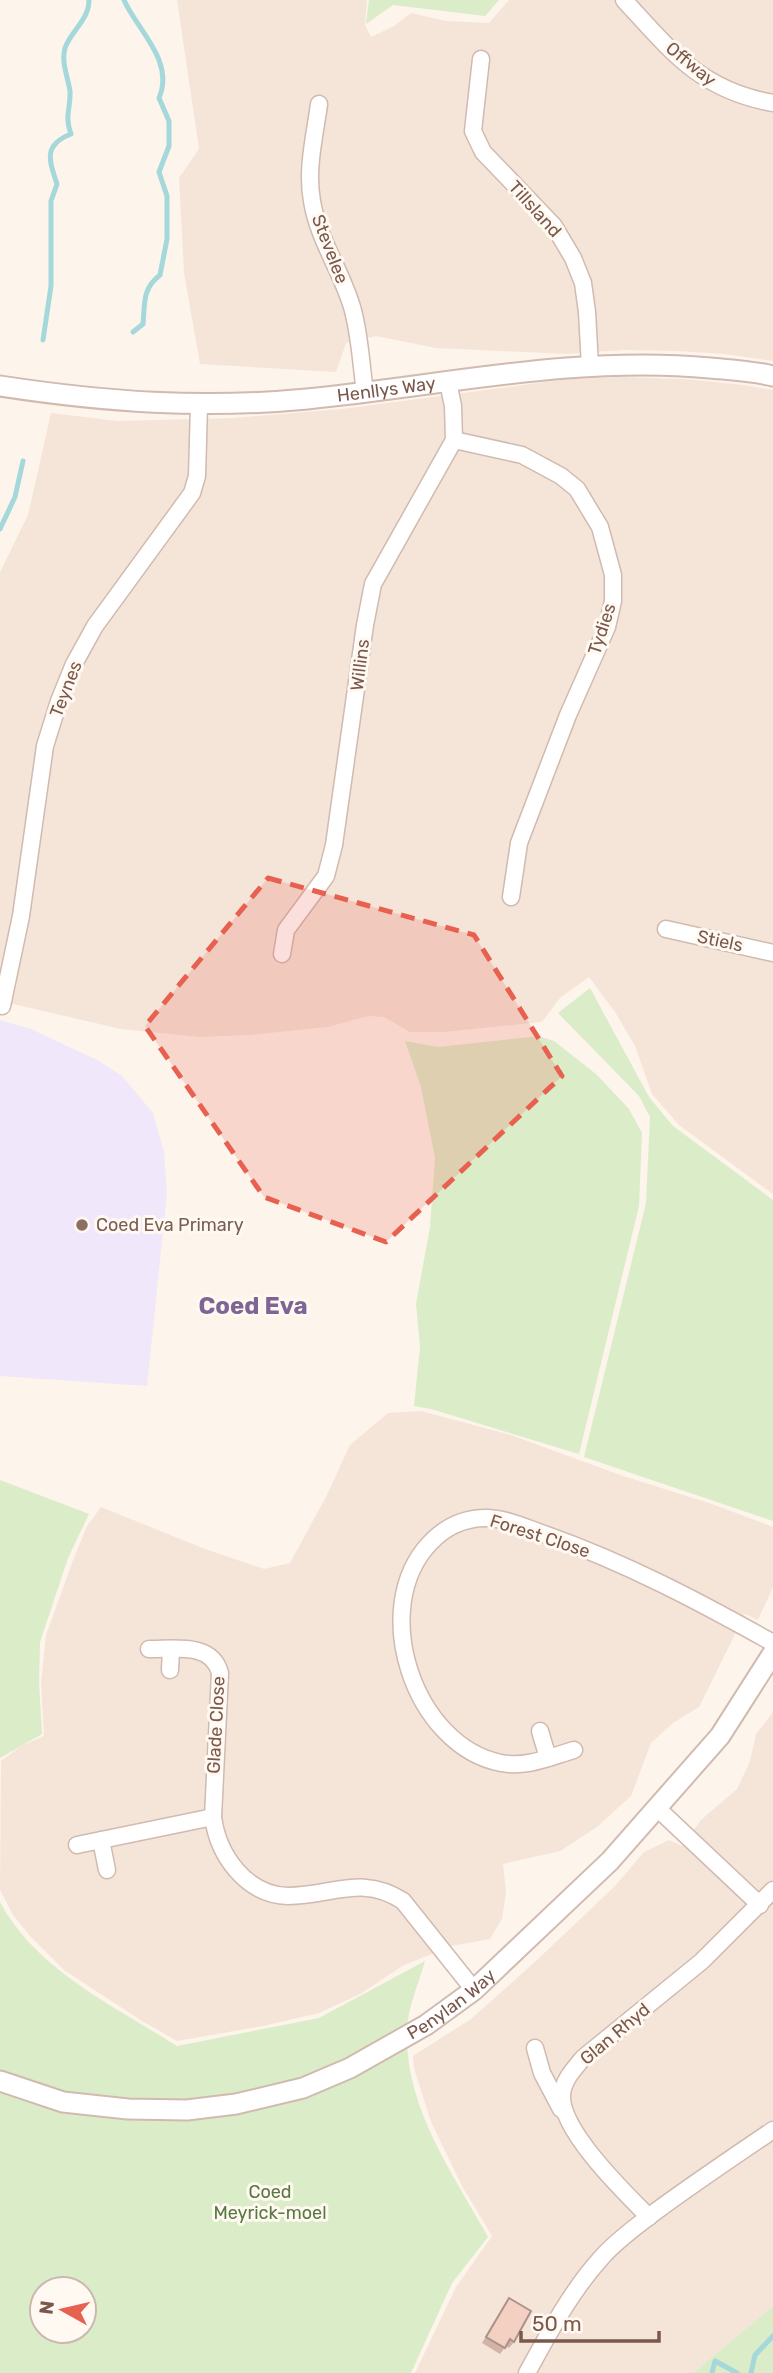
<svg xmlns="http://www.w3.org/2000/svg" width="773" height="2373" font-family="Rubik,sans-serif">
<rect width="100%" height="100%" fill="#fdf4eb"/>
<!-- residential -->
<g fill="#f5e5d9">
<path d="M177 0H367L365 25 371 37 394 26 411 13 446 21 489 23 509 0H773V361L725 354 677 351 623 350 566 354 436 348 376 336 346 343 336 372 200 364 184 273 179 178 199 149Z"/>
<path d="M621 377 685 379 744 385 773 390V1194L679 1125 652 1094 635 1046 615 1012 589 977 560 998 542 1022 444 1032H410L384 1017 368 1016 328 1027 249 1035 200 1037 121 1029 0 1001V572L28 515 51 413 118 421 233 418 342 409 568 379Z"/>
<path d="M421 1411 511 1435 620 1475 712 1504 773 1527V1587L758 1620 745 1614 699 1707 673 1723 651 1743 631 1796 597 1827 560 1851 503 1864 506 1892 502 1919 490 1939 452 1946 404 1965 360 1994 319 2013 263 2026 177 2041 142 2021 64 1970 31 1937 13 1915 0 1890 1 1761 21 1746 44 1736 41 1682 46 1635 72 1563 87 1526 101 1507 205 1549 264 1569 290 1563 327 1495 350 1445 388 1413Z"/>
<path d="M773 1712V2306L693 2373H415L456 2287 492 2236 462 2186 431 2122 414 2068 413 2056 471 2019 536 1961 615 1886 644 1852 669 1840 682 1846 701 1820 737 1789 750 1761 756 1734Z"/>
</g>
<!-- education -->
<path fill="#f1e7fa" d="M0 1020 31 1029 99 1061 122 1076 153 1113 164 1152 167 1193 147 1386 0 1376Z"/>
<!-- green -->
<g fill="#dbecc8" fill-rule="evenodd">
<path d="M369 0H499L485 16 393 5 366 24Z"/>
<path d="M590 988 649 1097 673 1126 773 1200V1521L584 1457 646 1203 650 1117 639 1096 558 1013Z"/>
<path d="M539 1036 554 1041 596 1074 629 1109 642 1133 639 1206 579 1454 431 1409 414 1406 420 1347 416 1304 430 1227 435 1158 421 1087 405 1041 438 1047Z"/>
<path d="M0 1480 89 1514 68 1558 40 1642 39 1682 42 1734 0 1758Z"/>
<path d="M0 1902C36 1970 114 2006 177 2046L319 2018 425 1961C419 1982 408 2007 407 2029 404 2106 452 2172 488 2237L452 2283 411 2373H0ZM42 2289H84V2331H42Z"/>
<path d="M773 2306V2373H693Z"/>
</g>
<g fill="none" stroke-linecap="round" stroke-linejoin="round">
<!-- stream -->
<g stroke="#a4d8da" stroke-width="5">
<path d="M124 0C137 30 175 61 159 98L169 121V146L159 172 167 196V239L160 275C142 289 145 303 143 324L133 332"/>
<path d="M43 340 51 286V201L57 184C49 160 43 145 71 134 64 116 71 108 70 91 68 77 61 63 65 48 71 31 89 20 89 0"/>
<path d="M0 529 15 497 23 461"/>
<path d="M712 2373 715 2361 737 2373"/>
<path d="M751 2373 755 2355 773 2336"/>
</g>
<defs>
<g id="minor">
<path d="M624 0C671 51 700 90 773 103"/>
<path d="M481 59 473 131 483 152 554 226 573 258 583 283 587 312 590 366"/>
<path d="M319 104C315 135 306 169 312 201 318 239 341 270 352 307 360 334 361 365 365 392"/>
<path d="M454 440 522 455 561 476 577 489 600 527 613 575V601L607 627 568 715 519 843 511 897"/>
<path d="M666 929 773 953"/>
<path d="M282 954 286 930 326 876 334 845 365 625 373 584 454 440 453 406 448 382"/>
<path d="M2 1006 21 916 45 746 59 701 74 664 95 626 192 493 197 476 199 405"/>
<path d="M149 1649C174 1649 212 1642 220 1673L213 1817C218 1855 246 1895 288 1896 332 1896 362 1874 403 1901L474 1990"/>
<path d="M170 1670 171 1649"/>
<path d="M540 1731 548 1758"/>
<path d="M574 1750C550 1757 526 1768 501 1763 414 1746 368 1608 430 1543 445 1527 464 1518 486 1518 506 1518 529 1529 547 1535 626 1563 700 1602 773 1643"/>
<path d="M656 1807 760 1905"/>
<path d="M101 1840 107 1870"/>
<path d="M77 1845 213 1817"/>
<path d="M535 2048 542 2073 561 2109"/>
<path d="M649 2217C624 2192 560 2130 562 2095 563 2080 574 2069 583 2058L702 1961 773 1890"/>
<path d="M527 2373C549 2333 571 2291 602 2257 617 2240 637 2226 655 2212 693 2184 733 2157 773 2130"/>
</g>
<g id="tertiary">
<path id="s1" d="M0 386C105 402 202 409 307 399 441 386 575 355 710 368 731 370 753 371 773 376"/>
<path id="s2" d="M0 2081 63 2102 128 2109 187 2110 236 2104 303 2088 350 2068 426 2025 474 1990 610 1861 720 1736 773 1653"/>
</g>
</defs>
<!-- minor casing -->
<use href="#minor" stroke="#d1baaf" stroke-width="19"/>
<!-- tertiary casing -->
<use href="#tertiary" stroke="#d1baaf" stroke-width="23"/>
<!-- minor -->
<use href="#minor" stroke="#fff" stroke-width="16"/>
<!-- tertiary -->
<use href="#tertiary" stroke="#fff" stroke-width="19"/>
</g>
<!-- wall -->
<path fill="#d1b3a7" d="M509 2298 514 2342 509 2348 506 2346 500 2354 482 2343Z"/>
<!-- building -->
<path fill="#f3d0c2" stroke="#aa9288" stroke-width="2" d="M509 2298 531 2311 514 2342 510 2339 505 2348 486 2337Z"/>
<!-- marked area -->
<path fill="#e8604f" fill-opacity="0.2" stroke="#e8604f" stroke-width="5" stroke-dasharray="14 9" stroke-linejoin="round" d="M268 878 474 935 562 1076 386 1242 264 1197 145 1026Z"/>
<!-- markers -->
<circle fill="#8d6e63" stroke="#fff9f2" stroke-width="2.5" cx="82" cy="1225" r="7"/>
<g text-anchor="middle" stroke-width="6" stroke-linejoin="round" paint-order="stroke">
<!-- street labels -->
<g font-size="18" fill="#7a584c" stroke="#fff9f2">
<text transform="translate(691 64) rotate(39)" y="6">Offway</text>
<text transform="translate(535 209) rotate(48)" y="6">Tillsland</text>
<text transform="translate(330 249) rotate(69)" y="6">Stevelee</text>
<text dy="6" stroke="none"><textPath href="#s1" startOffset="388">Henllys Way</textPath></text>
<text transform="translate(602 629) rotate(-72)" y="6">Tydies</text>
<text transform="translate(360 665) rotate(-83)" y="6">Willins</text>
<text transform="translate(66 689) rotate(-69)" y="6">Teynes</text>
<text transform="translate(720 941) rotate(12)" y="6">Stiels</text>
<text transform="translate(540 1536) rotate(18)" y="6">Forest Close</text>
<text transform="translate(216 1725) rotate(-87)" y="6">Glade Close</text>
<text dy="6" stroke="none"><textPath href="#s2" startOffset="480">Penylan Way</textPath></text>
<text transform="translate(615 2034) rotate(-40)" y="6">Glan Rhyd</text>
</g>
<!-- education labels -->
<g font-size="18" fill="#785e54" stroke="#fff9f2" text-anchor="start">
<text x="96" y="1231">Coed Eva Primary</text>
</g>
<!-- park labels -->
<g font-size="18" fill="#587a41" stroke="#fff9f2">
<text x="270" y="2198">Coed<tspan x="270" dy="21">Meyrick-moel</tspan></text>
</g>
<!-- district labels -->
<g font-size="24" font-weight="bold" fill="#7f6595" stroke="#fff9f2">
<text x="253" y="1314">Coed Eva</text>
</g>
</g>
<!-- north arrow -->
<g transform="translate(63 2310) rotate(278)"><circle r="33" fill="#fff9f2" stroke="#cab9b0" stroke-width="2"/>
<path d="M0-5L12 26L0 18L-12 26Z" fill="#e8604f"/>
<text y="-10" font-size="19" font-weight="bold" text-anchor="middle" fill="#7a584c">N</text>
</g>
<!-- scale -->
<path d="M521 2331v10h138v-10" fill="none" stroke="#7a584c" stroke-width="3.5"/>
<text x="532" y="2331" font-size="21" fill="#7a584c" stroke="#fff9f2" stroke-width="5" paint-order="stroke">50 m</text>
</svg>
